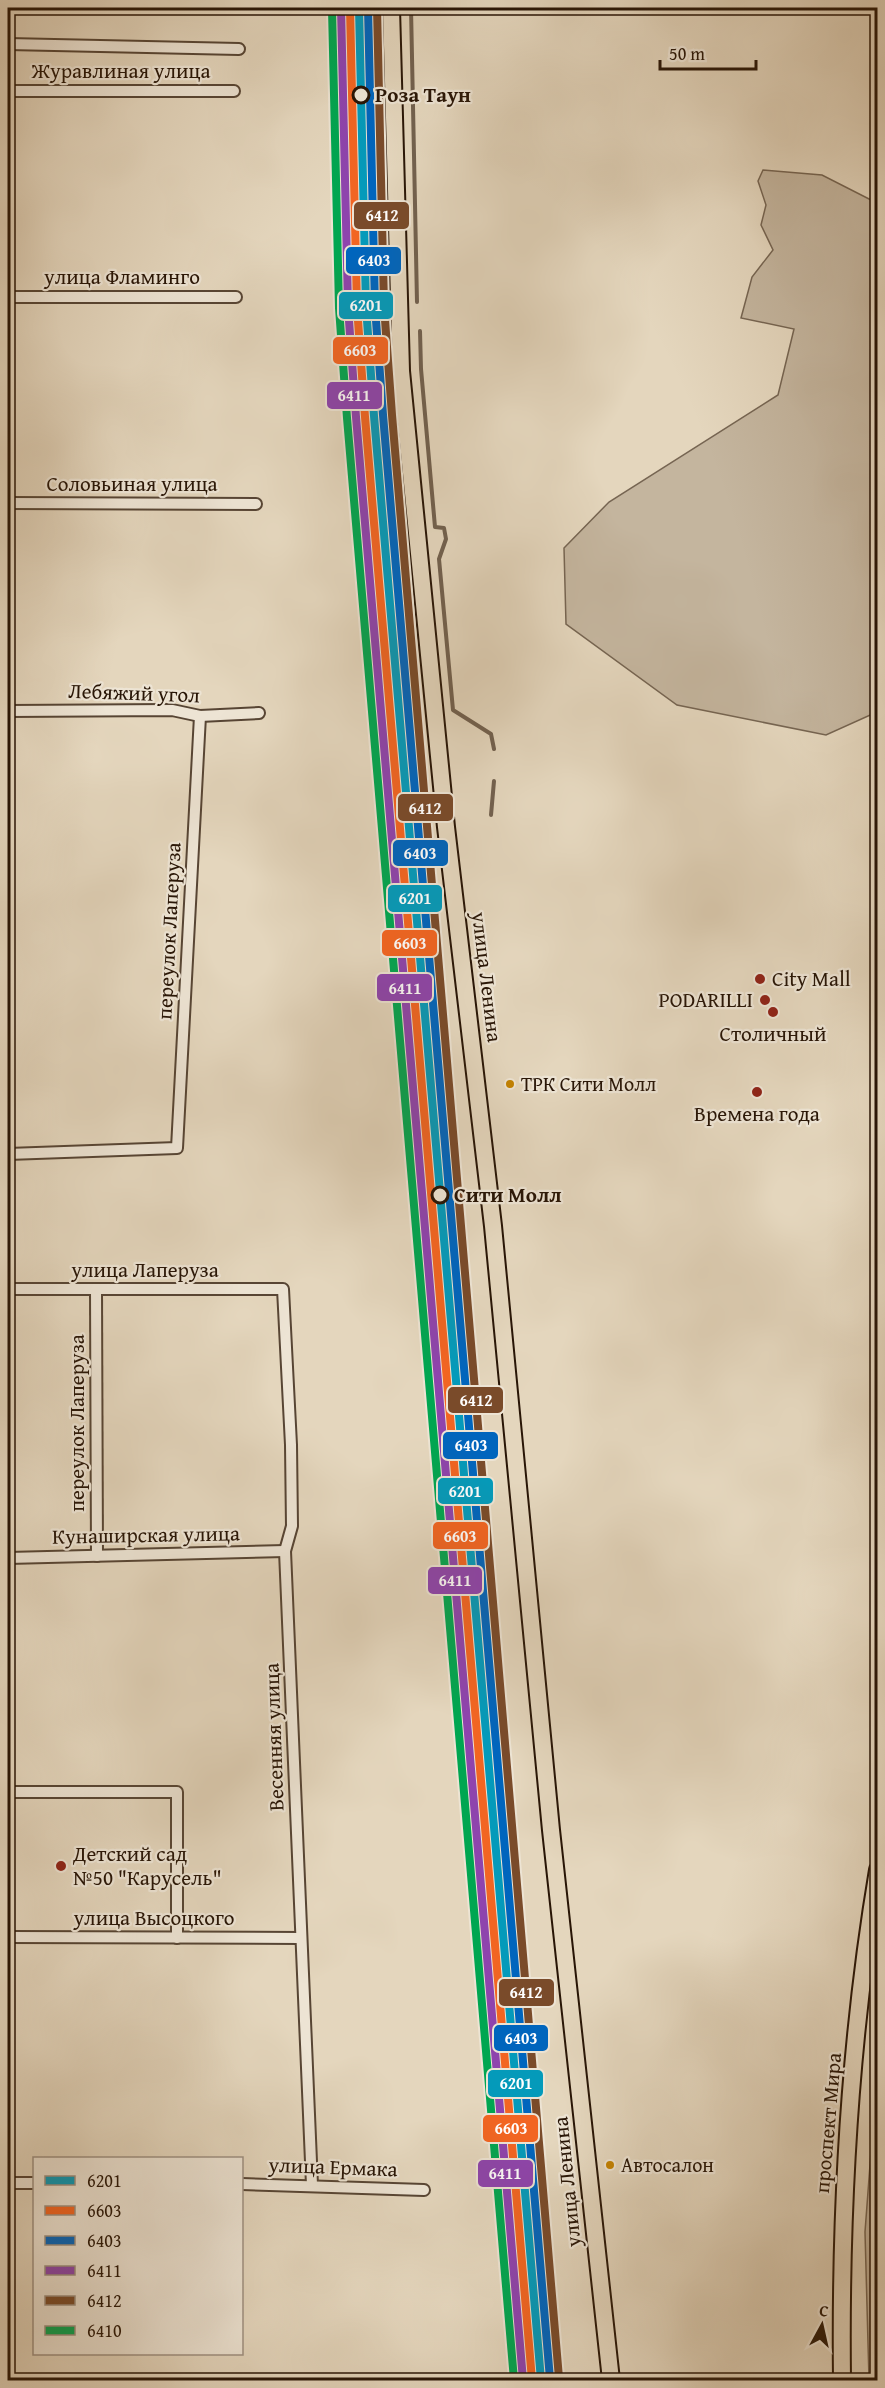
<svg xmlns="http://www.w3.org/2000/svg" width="885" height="2388" font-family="'Gentium Book Plus',serif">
<rect width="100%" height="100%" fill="#e4d6bd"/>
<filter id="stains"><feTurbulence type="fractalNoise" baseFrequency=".00333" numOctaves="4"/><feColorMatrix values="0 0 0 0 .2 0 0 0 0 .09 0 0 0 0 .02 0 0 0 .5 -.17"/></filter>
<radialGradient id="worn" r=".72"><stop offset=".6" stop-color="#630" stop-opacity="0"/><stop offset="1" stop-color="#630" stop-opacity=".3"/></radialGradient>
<!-- green -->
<g fill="#c4b59e" stroke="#766552" stroke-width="1.5">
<path d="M763 170 822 175 877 203V712L826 735 677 705 566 624 564 548 609 502 778 395 794 329 741 318 752 277 773 250 761 225 766 205 758 181Z"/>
<path d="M877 2071 878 2380H869L865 2232Z"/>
</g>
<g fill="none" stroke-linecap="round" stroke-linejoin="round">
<!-- stream -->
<g stroke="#72614f" stroke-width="4">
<path d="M411 8 417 302"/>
<path d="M420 331 421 369 435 527 444 528 446 539 439 559 453 710 491 734 494 749"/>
<path d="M491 815 494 781"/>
</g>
<defs>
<g id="street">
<path d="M8 44 239 49"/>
<path d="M8 91H234"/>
<path d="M8 297H236"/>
<path d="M8 503 256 504"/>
<path d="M8 711 172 710 200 716 259 713"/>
<path d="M8 1154 177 1148 200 716"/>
<path d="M8 1289H283L291 1445 292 1526 285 1551 312 2185"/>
<path d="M96 1290 97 1556"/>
<path d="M8 1558 285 1551"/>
<path d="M8 1792H177V1938"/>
<path d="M8 1937 301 1938"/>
<path d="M8 2183H34"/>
<path d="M242 2184 424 2190"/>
</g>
<g id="primary">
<path d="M391 8 401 371 446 827 493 1226 551 1830 611 2380"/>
<path d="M842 2380C840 2212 850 2036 878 1870"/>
</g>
</defs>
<!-- street casing -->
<use href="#street" stroke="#574534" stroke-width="14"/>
<!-- primary casing -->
<use href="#primary" stroke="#281506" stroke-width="20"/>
<!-- street -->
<use href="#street" stroke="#ede4d4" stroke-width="10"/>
<!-- primary -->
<use href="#primary" stroke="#e4d6bd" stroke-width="16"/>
<defs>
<path id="rail-1" d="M359 8 366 307 374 416 541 2380"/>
<path id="rail-2" d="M350 8 357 307 365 417 532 2380"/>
<path id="rail-3" d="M368 8 375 307 383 415 550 2379"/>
<path id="rail-4" d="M341 8 348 307 356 417 523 2380"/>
<path id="rail-5" d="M377 8 384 306 392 415 559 2378"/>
<path id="rail-6" d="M332 9 339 308 347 418 514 2380"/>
</defs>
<!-- rail-1 casing -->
<use href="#rail-1" stroke="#ede4d4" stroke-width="12"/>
<!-- rail-2 casing -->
<use href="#rail-2" stroke="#ede4d4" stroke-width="12"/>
<!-- rail-3 casing -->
<use href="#rail-3" stroke="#ede4d4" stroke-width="12"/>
<!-- rail-4 casing -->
<use href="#rail-4" stroke="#ede4d4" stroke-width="12"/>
<!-- rail-5 casing -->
<use href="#rail-5" stroke="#ede4d4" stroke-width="12"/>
<!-- rail-6 casing -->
<use href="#rail-6" stroke="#ede4d4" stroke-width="12"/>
<!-- rail-1 -->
<use href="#rail-1" stroke="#049aba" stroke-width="8"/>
<!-- rail-2 -->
<use href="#rail-2" stroke="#f26522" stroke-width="8"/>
<!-- rail-3 -->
<use href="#rail-3" stroke="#0065bd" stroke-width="8"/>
<!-- rail-4 -->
<use href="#rail-4" stroke="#8e44ad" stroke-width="8"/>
<!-- rail-5 -->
<use href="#rail-5" stroke="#7a4b2a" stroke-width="8"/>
<!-- rail-6 -->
<use href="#rail-6" stroke="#00a651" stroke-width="8"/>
</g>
<!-- markers -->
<g fill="#ede4d4" stroke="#281506" stroke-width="3">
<circle cx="361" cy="95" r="8"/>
<circle cx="440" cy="1195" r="8"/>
</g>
<g fill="#8f2418" stroke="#ede4d4" stroke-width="2">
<circle cx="760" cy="979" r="6"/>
<circle cx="765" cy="1000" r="6"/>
<circle cx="773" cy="1012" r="6"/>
<circle cx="757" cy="1092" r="6"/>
<circle cx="61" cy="1866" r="6"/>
</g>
<g fill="#c38202" stroke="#ede4d4" stroke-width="2">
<circle cx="510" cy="1084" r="5"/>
<circle cx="610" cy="2165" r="5"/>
</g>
<g text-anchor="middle" stroke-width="4.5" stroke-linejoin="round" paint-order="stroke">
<!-- bus labels -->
<g font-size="20" fill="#281506" stroke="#ede4d4" text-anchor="start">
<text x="521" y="1091">ТРК Сити Молл</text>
<text x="621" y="2172">Автосалон</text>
</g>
<!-- street labels -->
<g font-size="21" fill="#281506" stroke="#ede4d4">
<text x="121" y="78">Журавлиная улица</text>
<text x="122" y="284">улица Фламинго</text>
<text x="132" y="491">Соловьиная улица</text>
<text transform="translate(134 693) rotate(2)" y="7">Лебяжий угол</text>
<text transform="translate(169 931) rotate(-87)" y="7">переулок Лаперуза</text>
<text transform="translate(487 977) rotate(83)" y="7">улица Ленина</text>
<text x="145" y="1277">улица Лаперуза</text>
<text transform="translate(77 1423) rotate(-90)" y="7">переулок Лаперуза</text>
<text transform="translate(146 1535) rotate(-1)" y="7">Кунаширская улица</text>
<text transform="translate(274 1737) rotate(-92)" y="7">Весенняя улица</text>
<text x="154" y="1925">улица Высоцкого</text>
<text transform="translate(828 2123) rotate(-85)" y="7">проспект Мира</text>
<text transform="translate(333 2167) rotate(2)" y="7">улица Ермака</text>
<text transform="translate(567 2182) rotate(-96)" y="7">улица Ленина</text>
</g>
<!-- stop labels -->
<g font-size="21" font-weight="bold" fill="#281506" stroke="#ede4d4" text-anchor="start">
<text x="375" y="102">Роза Таун</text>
<text x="454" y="1202">Сити Молл</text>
</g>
<!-- poi labels -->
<g font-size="21" fill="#281506" stroke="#ede4d4" text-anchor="start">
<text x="772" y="986">City Mall</text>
<text x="753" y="1007" text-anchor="end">PODARILLI</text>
<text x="773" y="1041" text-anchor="middle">Столичный</text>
<text x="757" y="1121" text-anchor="middle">Времена года</text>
<text x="73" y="1861">Детский сад<tspan x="73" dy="24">№50 "Карусель"</tspan></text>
</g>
</g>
<g stroke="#ede4d4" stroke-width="2">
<rect x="353" y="201" width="57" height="29" rx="6" fill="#7a4b2a"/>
<rect x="345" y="246" width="57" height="29" rx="6" fill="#0065bd"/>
<rect x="338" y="291" width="56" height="29" rx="6" fill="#049aba"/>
<rect x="332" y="336" width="57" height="29" rx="6" fill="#f26522"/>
<rect x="326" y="381" width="57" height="29" rx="6" fill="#8e44ad"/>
<rect x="397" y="793" width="57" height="29" rx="6" fill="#7a4b2a"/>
<rect x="392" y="839" width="57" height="28" rx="6" fill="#0065bd"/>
<rect x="387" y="884" width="56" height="29" rx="6" fill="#049aba"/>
<rect x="381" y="929" width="57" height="28" rx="6" fill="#f26522"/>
<rect x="376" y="973" width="57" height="29" rx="6" fill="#8e44ad"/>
<rect x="447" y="1386" width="57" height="28" rx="6" fill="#7a4b2a"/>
<rect x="442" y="1431" width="57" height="29" rx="6" fill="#0065bd"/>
<rect x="437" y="1477" width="57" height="28" rx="6" fill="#049aba"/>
<rect x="432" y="1521" width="57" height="29" rx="6" fill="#f26522"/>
<rect x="427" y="1566" width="56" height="29" rx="6" fill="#8e44ad"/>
<rect x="498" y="1978" width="57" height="29" rx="6" fill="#7a4b2a"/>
<rect x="493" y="2024" width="56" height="28" rx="6" fill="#0065bd"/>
<rect x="487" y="2069" width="57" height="29" rx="6" fill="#049aba"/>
<rect x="482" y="2114" width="57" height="29" rx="6" fill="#f26522"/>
<rect x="477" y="2159" width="57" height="29" rx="6" fill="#8e44ad"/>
</g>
<g font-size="16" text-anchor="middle" font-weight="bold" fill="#fff">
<text x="382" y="221">6412</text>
<text x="374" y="266">6403</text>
<text x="366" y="311">6201</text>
<text x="360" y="356">6603</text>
<text x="354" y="401">6411</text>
<text x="425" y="814">6412</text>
<text x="420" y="859">6403</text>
<text x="415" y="904">6201</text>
<text x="410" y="949">6603</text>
<text x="405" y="994">6411</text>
<text x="476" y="1406">6412</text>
<text x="471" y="1451">6403</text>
<text x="465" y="1497">6201</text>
<text x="460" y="1542">6603</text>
<text x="455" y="1586">6411</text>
<text x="526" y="1998">6412</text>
<text x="521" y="2044">6403</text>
<text x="516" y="2089">6201</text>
<text x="511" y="2134">6603</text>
<text x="505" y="2179">6411</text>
</g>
<!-- margin -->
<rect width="885" height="2388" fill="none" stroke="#e4d6bd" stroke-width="30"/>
<rect x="9" y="9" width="867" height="2370" fill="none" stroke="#281506" stroke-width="3"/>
<rect x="15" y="15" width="855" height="2358" fill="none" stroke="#281506" stroke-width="1.5"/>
<!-- legend -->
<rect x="33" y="2157" width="210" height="198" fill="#ede4d4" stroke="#9e9182" stroke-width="1.5"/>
<rect x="45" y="2176" width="30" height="9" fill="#049aba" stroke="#9e9182" stroke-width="1.5"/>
<text x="87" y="2187" font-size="18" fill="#281506">6201</text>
<rect x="45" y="2206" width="30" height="9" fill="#f26522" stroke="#9e9182" stroke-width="1.5"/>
<text x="87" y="2217" font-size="18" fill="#281506">6603</text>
<rect x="45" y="2236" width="30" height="9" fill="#0065bd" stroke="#9e9182" stroke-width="1.5"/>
<text x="87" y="2247" font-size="18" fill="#281506">6403</text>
<rect x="45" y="2266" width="30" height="9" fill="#8e44ad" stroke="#9e9182" stroke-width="1.5"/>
<text x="87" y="2277" font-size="18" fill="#281506">6411</text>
<rect x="45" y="2296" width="30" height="9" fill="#7a4b2a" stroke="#9e9182" stroke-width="1.5"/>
<text x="87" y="2307" font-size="18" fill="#281506">6412</text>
<rect x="45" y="2326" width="30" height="9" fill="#00a651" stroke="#9e9182" stroke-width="1.5"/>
<text x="87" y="2337" font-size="18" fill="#281506">6410</text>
<!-- north arrow -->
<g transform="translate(822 2325) rotate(8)" stroke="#ede4d4" stroke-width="4.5" paint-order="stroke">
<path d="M0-4.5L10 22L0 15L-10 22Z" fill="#281506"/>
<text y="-9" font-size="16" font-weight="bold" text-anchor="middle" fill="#281506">С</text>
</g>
<!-- scale -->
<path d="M660 60v9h96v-9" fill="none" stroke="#281506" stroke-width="3"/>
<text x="669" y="60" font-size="18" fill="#281506" stroke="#ede4d4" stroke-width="4.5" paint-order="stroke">50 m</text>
<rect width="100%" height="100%" filter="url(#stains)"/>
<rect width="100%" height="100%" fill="url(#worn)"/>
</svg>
